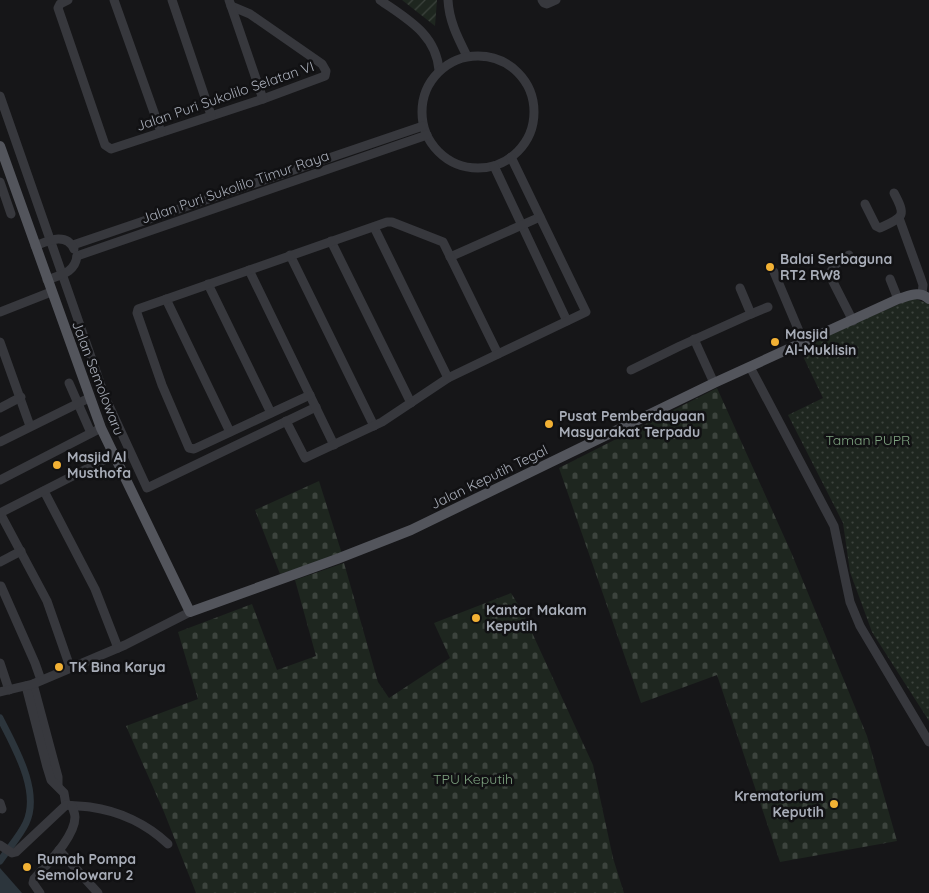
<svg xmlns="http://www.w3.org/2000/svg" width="929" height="893" font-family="Quicksand,sans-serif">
<defs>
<pattern id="cemetery-stones" width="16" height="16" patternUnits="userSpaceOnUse" patternTransform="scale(1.25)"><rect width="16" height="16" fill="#1e261f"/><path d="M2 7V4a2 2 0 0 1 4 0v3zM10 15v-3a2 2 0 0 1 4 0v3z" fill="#3c433d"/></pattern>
<pattern id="park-dots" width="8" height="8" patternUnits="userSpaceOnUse" patternTransform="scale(1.25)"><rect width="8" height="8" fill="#1e261f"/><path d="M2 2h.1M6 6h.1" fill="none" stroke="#3c433d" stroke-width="1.8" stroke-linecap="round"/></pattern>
<pattern id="garden-furrows" width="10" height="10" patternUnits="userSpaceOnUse" patternTransform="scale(1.25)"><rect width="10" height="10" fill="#1e261f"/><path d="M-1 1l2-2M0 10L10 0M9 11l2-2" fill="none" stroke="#3c433d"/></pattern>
</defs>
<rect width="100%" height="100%" fill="#161618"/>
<!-- cemetery -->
<g fill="url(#cemetery-stones)">
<path d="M717 388 791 552 867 736 897 841 780 862 717 675 641 703 559 468Z"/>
<path d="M319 481 342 554 280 574 255 510Z"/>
<path d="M344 563 378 682 389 698 450 658 434 623 511 593 522 611 593 765 613 858 624 893H196L164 812 126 726 198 699 178 632 252 604 277 670 316 656 295 580Z"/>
</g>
<!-- park -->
<path fill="url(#park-dots)" d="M913 298 929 304V721L872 632 850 572 843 523 788 415 823 398 799 348Z"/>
<!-- garden -->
<path fill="url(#garden-furrows)" d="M402 0H437L435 26Z"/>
<!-- water -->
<path fill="#2c353c" d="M0 868 22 893H0Z"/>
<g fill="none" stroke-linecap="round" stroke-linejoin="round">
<!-- canal -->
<path stroke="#2c353c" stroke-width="7" d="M0 718C14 746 41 791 26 823 20 836 8 849 0 861"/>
<!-- minor -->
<g stroke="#37383d" stroke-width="9">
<path d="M68 0 60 4 58 8 105 145 111 149 263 99 325 76 326 71 322 64 250 14 231 6"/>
<path d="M114 0 161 132"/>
<path d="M172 0 211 115"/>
<path d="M229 0 263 99"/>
<path d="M380 0C407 19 436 34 439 70"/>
<path d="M448 0C449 21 458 38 467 56"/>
<path d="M542 0 544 3 547 4 556 0"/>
<circle cx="478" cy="112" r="56"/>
<path d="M0 96 105 397 147 488 316 407"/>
<path d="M494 166 567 321"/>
<path d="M0 182 11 214"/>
<path d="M865 204 876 226 880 228C903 217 907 217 894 193"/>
<path d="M899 218 920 276 923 285 922 294"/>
<path d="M374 227 448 378"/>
<path d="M331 241 411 403"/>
<path d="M73 245 423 126"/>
<path d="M35 246C48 241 66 232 74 249"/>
<path d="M290 255 374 426"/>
<path d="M849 255 836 264 829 274 853 321"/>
<path d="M77 256 427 135"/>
<path d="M450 257 540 217"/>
<path d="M249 270 334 445"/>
<path d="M774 272 804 343"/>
<path d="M890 279 898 299"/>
<path d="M47 280C60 275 75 273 77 256"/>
<path d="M208 284 271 413"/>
<path d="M166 299 230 432"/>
<path d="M0 312 51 292"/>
<path d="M751 314 768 307"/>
<path d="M694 339 714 383"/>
<path d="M0 342 30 426"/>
<path d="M750 367 834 526 850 602 860 626 929 742"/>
<path d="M631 370 680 346 751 314 740 288"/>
<path d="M69 383 91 433"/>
<path d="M310 395 194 449 189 448 162 385 137 313 138 309 387 222H392L443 242 498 354"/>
<path d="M0 408 21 397"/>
<path d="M286 421 305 458 382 422 448 378 586 312 511 157"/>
<path d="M0 442 89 398"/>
<path d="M0 480 101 428"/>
<path d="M44 491 95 589 118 648"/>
<path d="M0 513 47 601 70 667"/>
<path d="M0 513 114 455"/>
<path d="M0 562 21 551"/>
<path d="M1 586 35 663 41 680"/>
<path d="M0 663 9 690"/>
<path d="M33 684 58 777V785"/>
<path d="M26 686 47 767 51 780 64 793 66 805"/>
<path d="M0 692 33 684 125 645 190 612"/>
<path d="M0 803 2 809"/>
<path d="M66 805C74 806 82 806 90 807 119 811 147 824 168 844"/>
<path d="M0 845 12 853 16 852 66 805"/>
<path d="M59 850 98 893"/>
<path d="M40 893 33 883 34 879C47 864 75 837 75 817 75 813 73 810 72 806"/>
</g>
<!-- major -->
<path stroke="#53555c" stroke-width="10" d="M0 146 101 428 190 612 337 559 411 530 714 383 898 299C909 296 919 290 929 299"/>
</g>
<!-- markers -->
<g fill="#f2b134" stroke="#111113" stroke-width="2">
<circle cx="770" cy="267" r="5"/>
<circle cx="775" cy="342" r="5"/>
<circle cx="549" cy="424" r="5"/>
<circle cx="57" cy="465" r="5"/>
<circle cx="476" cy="618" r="5"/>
<circle cx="59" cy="667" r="5"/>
<circle cx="834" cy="804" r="5"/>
<circle cx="27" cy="867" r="5"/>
</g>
<g text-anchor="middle" stroke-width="5" stroke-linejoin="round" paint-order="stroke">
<!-- street labels -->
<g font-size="14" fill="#a8adb8" stroke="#111113">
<text transform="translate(225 96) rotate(-19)" y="5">Jalan Puri Sukolilo Selatan VI</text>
<text transform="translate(235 187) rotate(-19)" y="5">Jalan Puri Sukolilo Timur Raya</text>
<text transform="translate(98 378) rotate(69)" y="5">Jalan Semolowaru</text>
<text transform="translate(489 477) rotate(-26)" y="5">Jalan Keputih Tegal</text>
</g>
<!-- poi labels -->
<g font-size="14" font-weight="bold" fill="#a8adb8" stroke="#111113" text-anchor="start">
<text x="780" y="264">Balai Serbaguna<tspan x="780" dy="16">RT2 RW8</tspan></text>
<text x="785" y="339">Masjid<tspan x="785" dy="16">Al-Muklisin</tspan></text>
<text x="559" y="421">Pusat Pemberdayaan<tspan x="559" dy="16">Masyarakat Terpadu</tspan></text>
<text x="67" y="462">Masjid Al<tspan x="67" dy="16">Musthofa</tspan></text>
<text x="486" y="615">Kantor Makam<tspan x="486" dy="16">Keputih</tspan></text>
<text x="69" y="672">TK Bina Karya</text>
<text x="824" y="801" text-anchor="end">Krematorium<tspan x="824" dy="16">Keputih</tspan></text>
<text x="37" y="864">Rumah Pompa<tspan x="37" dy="16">Semolowaru 2</tspan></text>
</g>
<!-- park labels -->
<g font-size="14" fill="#7fa381" stroke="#111113">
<text x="868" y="445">Taman PUPR</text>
<text x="473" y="784">TPU Keputih</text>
</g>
</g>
</svg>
